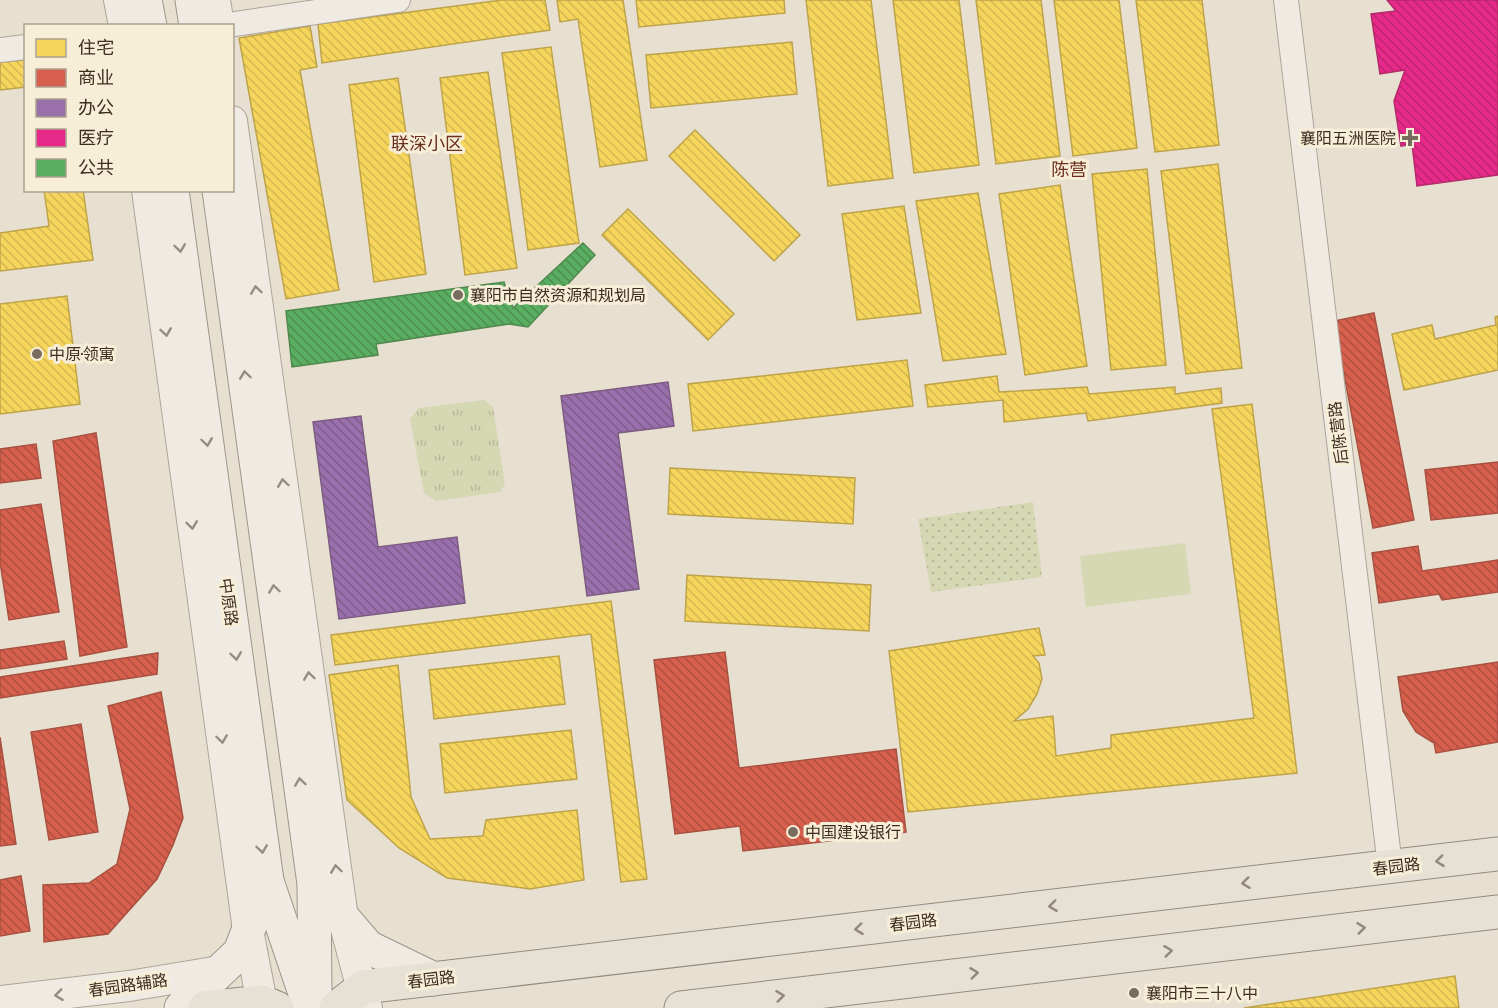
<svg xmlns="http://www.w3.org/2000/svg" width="1498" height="1008" font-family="Merriweather,'Noto Sans SC',serif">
<defs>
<pattern id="grass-tufts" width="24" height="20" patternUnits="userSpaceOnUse" patternTransform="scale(1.5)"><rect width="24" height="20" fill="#d6d7b3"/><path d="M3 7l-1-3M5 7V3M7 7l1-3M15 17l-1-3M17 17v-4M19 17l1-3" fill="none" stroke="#b9b99a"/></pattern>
<pattern id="park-dots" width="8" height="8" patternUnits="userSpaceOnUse" patternTransform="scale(1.5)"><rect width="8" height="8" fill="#d6d7b3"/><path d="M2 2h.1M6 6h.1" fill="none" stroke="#b9b99a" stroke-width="1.8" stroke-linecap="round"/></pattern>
<pattern id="homes-back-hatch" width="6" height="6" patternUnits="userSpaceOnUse" patternTransform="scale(1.5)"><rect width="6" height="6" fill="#f6d55c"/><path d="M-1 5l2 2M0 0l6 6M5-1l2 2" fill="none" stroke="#d4b750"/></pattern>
<pattern id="shops-back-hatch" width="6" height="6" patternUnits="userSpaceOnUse" patternTransform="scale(1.5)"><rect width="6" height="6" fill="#d6604d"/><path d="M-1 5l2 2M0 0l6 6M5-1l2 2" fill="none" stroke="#af5040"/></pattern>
<pattern id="offices-back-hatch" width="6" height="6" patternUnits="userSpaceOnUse" patternTransform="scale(1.5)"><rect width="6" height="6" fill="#9970ab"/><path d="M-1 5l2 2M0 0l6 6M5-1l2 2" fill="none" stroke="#7e5c8b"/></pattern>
<pattern id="health-back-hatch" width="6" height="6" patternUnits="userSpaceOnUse" patternTransform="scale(1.5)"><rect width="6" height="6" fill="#e7298a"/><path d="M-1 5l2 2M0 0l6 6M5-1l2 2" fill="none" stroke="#bc2470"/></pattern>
<pattern id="public-back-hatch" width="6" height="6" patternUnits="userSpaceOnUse" patternTransform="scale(1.5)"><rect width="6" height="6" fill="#5aae61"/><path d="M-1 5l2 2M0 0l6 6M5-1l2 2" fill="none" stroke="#4c8e50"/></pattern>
</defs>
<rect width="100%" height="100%" fill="#e7e0d1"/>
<!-- grass -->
<path fill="url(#grass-tufts)" d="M484 400 493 407 505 484 500 492 436 501 424 493 410 419 419 408Z"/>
<!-- park -->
<path fill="url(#park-dots)" d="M1033 502 1042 577 931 592 918 519Z"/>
<!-- pitch -->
<path fill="#d6d7b3" d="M1185 543 1191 594 1086 607 1080 556Z"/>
<!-- homes -->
<g fill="url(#homes-back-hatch)" stroke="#bea34a" stroke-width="1.5">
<path d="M502 0H545L550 30 322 63 318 24Z"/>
<path d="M557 0H623L647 160 600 167 578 19 560 22Z"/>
<path d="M636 0H784L785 13 639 27Z"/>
<path d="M806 0H871L893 178 828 186Z"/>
<path d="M893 0H959L979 165 914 173Z"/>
<path d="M976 0H1041L1060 156 996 164Z"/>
<path d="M1054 0H1119L1137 148 1073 156Z"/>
<path d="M1136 0H1202L1219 145 1155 152Z"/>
<path d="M310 26 317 67 300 70 339 290 286 299 239 38Z"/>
<path d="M792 42 797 94 651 108 646 55Z"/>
<path d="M551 47 579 243 528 250 502 53Z"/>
<path d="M26 60V87L0 90V62Z"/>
<path d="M488 72 517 268 465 275 440 78Z"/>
<path d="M398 78 426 274 374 282 349 85Z"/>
<path d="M695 130 800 235 774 261 669 156Z"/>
<path d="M1218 164 1242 368 1186 374 1161 171Z"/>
<path d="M1147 169 1166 365 1111 370 1092 174Z"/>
<path d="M1060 185 1087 366 1025 375 999 194Z"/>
<path d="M44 190H83L93 260 0 271V233L49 226Z"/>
<path d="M978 193 1006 354 943 361 916 201Z"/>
<path d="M904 206 921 313 857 320 842 214Z"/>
<path d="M628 209 734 314 708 340 602 235Z"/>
<path d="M67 296 80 404 0 414V304Z"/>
<path d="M1498 316V370L1404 390 1392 334 1432 325 1435 339 1496 325 1495 317Z"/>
<path d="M907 360 913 406 693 431 688 384Z"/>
<path d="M997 376 999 392 1087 387 1089 394 1175 387V394L1221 388 1222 403 1088 421 1086 413 1004 422 1003 400 928 407 925 385Z"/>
<path d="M1252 404 1297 773 908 812 889 651 1039 628 1045 655 1033 656 1039 663 1042 679 1037 694 1028 709 1014 721 1053 716 1056 756 1111 748V735L1254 718 1212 409Z"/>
<path d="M670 468 855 478 853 524 668 514Z"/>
<path d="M687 575 871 585 869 631 685 621Z"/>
<path d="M611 601 647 879 621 882 591 634 335 665 331 635Z"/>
<path d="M559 656 565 704 434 719 429 670Z"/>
<path d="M398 665 411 797 430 839 483 836 486 820 577 810 584 880 530 889 447 878 399 848 347 800 329 675Z"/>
<path d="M571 730 577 779 445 793 440 744Z"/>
<path d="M1455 976 1459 1008H1244Z"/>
</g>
<!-- shops -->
<g fill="url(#shops-back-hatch)" stroke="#a85140" stroke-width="1.5">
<path d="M1374 313 1414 520 1373 528 1334 321Z"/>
<path d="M96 433 127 647 80 656 53 441Z"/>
<path d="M36 444 41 478 0 483V449Z"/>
<path d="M1498 462V513L1431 520 1425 470Z"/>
<path d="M41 504 59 612 9 620 0 562V510Z"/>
<path d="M1418 546 1422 571 1498 560V592L1442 600 1439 594 1379 603 1372 553Z"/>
<path d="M64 641 67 659 0 669V650Z"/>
<path d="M725 652 739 768 896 749 906 832 743 851 740 826 675 834 654 660Z"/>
<path d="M158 653 157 674 0 698V677Z"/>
<path d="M1498 662V742L1436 753 1434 743 1416 732 1403 711 1398 677Z"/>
<path d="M161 692 183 818 173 845 157 879 108 934 44 942 43 885 89 883 117 864 130 809 108 706Z"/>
<path d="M81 724 98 832 49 840 31 732Z"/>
<path d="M0 737 16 844 0 846Z"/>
<path d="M21 876 30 931 0 936V880Z"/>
</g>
<!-- offices -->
<g fill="url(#offices-back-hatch)" stroke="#7d5c81" stroke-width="1.5">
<path d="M668 382 674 426 618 433 639 589 587 596 561 396Z"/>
<path d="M361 416 378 547 457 537 465 603 339 619 313 422Z"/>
</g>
<!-- health -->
<path fill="url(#health-back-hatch)" stroke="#b42a6a" stroke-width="1.5" d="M1387 0H1498V175L1417 186 1412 144 1401 146 1394 101 1405 70 1380 74 1371 14 1396 11Z"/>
<!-- public -->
<path fill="url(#public-back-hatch)" stroke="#51884e" stroke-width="1.5" d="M583 243 595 255 528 327 509 324 376 344 378 355 292 367 286 311 504 282 513 308Z"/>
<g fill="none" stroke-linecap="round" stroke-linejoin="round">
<defs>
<g id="minor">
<path d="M1286 0 1390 866"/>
<path d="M221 26 398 0"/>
<path d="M0 50 26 47"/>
</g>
<g id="tertiary">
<path d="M119 0 124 26"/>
<path d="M215 0 219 26"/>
<path d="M232 121 343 918 367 1008"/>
<path d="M147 190 248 930 263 1008"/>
<path d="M0 1001 129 986 220 971"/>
</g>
<g id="secondary">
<path d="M145 0 150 26"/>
<path d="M192 0 196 26"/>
<path d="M172 190 267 881 310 1008"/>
<path d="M219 190 314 884 315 994"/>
<path d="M314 884 368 947 434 979"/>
<path d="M181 1008 240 952 267 881"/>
</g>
<g id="primary">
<path d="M205 1008 262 1002 277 1008"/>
<path d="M336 1008 363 987 1498 854"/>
<path d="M681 1008 1498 912"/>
</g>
</defs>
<!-- minor casing -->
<use href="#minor" stroke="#ada599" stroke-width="26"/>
<!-- tertiary casing -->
<use href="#tertiary" stroke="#ada599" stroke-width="32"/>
<!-- secondary casing -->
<use href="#secondary" stroke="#9c958a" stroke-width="35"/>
<!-- primary casing -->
<use href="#primary" stroke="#928b80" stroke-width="35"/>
<!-- minor -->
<use href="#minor" stroke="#efebe3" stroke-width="24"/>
<!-- tertiary -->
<use href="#tertiary" stroke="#efebe3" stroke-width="30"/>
<!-- secondary -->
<use href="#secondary" stroke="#efebe3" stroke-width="33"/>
<!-- primary -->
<use href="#primary" stroke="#e6e1d4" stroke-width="33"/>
</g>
<!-- one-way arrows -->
<defs><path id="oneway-chevron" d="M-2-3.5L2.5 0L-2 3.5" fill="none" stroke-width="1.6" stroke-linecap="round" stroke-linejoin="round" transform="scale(1.5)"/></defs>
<g stroke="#968c82">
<use href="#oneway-chevron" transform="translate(180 248) rotate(82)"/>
<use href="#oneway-chevron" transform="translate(256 290) rotate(-98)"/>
<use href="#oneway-chevron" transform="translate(166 332) rotate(82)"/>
<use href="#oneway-chevron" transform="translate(245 375) rotate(-98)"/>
<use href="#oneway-chevron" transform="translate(207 442) rotate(82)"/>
<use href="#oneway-chevron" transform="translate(283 483) rotate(-98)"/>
<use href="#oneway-chevron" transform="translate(192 525) rotate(82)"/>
<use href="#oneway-chevron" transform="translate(274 589) rotate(-98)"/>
<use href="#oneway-chevron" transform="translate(236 656) rotate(82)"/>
<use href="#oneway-chevron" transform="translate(309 676) rotate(-98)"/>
<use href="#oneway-chevron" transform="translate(222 739) rotate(82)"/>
<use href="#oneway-chevron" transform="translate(300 782) rotate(-98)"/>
<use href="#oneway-chevron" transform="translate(262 849) rotate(82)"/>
<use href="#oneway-chevron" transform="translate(336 869) rotate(-98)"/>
<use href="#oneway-chevron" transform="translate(59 995) rotate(173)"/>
</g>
<g stroke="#92887a">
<use href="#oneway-chevron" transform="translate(1440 861) rotate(173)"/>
<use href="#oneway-chevron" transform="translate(1246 883) rotate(173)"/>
<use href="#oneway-chevron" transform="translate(1053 906) rotate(173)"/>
<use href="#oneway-chevron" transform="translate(1361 928) rotate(-7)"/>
<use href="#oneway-chevron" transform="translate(859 929) rotate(173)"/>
<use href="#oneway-chevron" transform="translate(1168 951) rotate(-7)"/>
<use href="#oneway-chevron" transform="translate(974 973) rotate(-7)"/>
<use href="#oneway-chevron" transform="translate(780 996) rotate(-7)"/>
</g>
<!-- markers -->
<g fill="#786c5e" stroke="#f7eed8" stroke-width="2">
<path d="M1407 129h6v6h6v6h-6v6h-6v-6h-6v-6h6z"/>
<circle cx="458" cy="295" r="6"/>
<circle cx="37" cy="354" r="6"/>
<circle cx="793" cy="832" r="6"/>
<circle cx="1134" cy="993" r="6"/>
</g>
<g text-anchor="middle" stroke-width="6" stroke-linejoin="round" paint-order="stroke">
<!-- poi labels -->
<g font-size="16" fill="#3d2e20" stroke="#f7eed8" text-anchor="start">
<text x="1396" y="144" text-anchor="end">襄阳五洲医院</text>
<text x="470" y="301">襄阳市自然资源和规划局</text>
<text x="49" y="360">中原·领寓</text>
<text x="805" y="838">中国建设银行</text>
<text x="1146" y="999">襄阳市三十八中</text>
</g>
<!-- street labels -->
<g font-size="16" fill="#3d2e20" stroke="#f7eed8">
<text transform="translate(1338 433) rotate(-97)" y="6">后陈营路</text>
<text transform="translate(229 602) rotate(82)" y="6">中原路</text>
<text transform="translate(1396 866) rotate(-7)" y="6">春园路</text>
<text transform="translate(913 922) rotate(-7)" y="6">春园路</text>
<text transform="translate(431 979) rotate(-7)" y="6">春园路</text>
<text transform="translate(128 985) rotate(-8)" y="6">春园路辅路</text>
</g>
<!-- neighbourhood labels -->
<g font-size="18" fill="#6b2e1e" stroke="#f7eed8">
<text x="427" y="150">联深小区</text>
<text x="1069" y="176">陈营</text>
</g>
</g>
<!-- legend -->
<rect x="24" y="24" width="210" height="168" fill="#f7eed8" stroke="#ada18e" stroke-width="1.5"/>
<rect x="36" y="39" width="30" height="18" fill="#f6d55c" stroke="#ada18e" stroke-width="1.5"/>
<text x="78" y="54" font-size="18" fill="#3d2e20">住宅</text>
<rect x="36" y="69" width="30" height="18" fill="#d6604d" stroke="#ada18e" stroke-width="1.5"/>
<text x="78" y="84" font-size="18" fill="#3d2e20">商业</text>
<rect x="36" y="99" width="30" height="18" fill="#9970ab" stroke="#ada18e" stroke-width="1.5"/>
<text x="78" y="114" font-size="18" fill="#3d2e20">办公</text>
<rect x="36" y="129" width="30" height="18" fill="#e7298a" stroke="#ada18e" stroke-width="1.5"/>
<text x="78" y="144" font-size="18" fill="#3d2e20">医疗</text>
<rect x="36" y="159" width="30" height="18" fill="#5aae61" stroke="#ada18e" stroke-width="1.5"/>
<text x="78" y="174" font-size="18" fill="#3d2e20">公共</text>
</svg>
